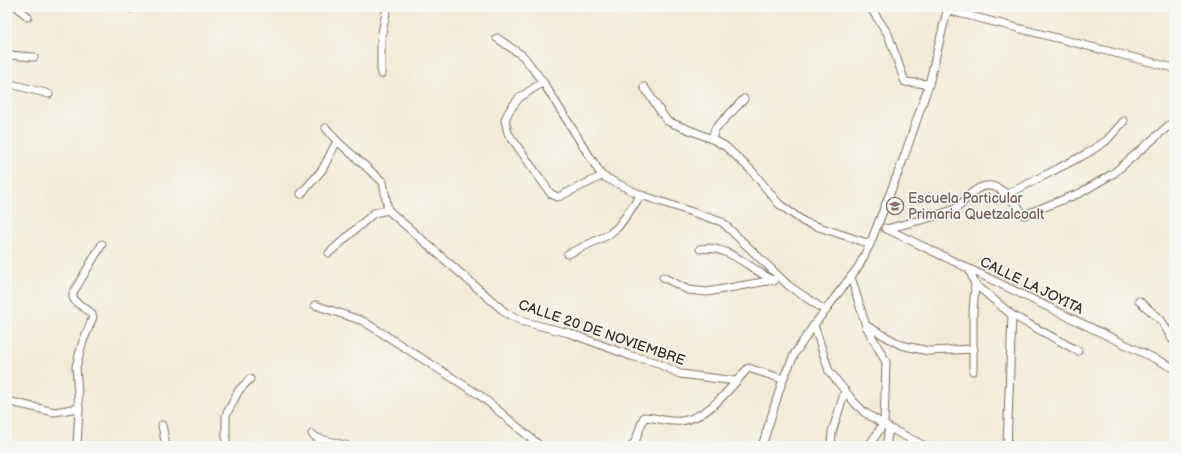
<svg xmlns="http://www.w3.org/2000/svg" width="1181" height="453" font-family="'Balsamiq Sans',sans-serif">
<rect width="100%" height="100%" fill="#f6f6f2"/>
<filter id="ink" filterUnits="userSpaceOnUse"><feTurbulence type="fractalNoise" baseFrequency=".025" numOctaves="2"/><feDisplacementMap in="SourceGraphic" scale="8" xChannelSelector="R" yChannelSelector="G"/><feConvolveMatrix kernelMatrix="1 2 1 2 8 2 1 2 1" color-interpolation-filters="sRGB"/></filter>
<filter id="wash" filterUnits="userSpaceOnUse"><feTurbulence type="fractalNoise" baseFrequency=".012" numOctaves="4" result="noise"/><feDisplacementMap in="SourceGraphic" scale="16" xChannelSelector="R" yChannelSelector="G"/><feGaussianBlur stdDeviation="0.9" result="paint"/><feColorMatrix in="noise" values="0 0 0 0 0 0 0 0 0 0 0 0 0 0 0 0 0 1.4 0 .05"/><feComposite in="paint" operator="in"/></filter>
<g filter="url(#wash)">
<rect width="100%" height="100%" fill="#f2ead8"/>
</g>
<g filter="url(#ink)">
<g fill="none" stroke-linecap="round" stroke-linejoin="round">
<defs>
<g id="minor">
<path d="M17 7 28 17"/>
<path d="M870 7 888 34 905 82 929 84"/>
<path d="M947 10 1174 68"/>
<path d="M497 38 523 56 543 82 602 176 641 195 722 222 789 286 826 311"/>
<path d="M7 55 34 57"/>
<path d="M381 74V38L387 7"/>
<path d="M543 82 519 98 509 111 505 120 508 133 551 194 558 197 602 176"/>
<path d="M7 83 49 94"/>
<path d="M644 87 667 121 712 139 725 146 752 171 779 204 804 222 870 244"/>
<path d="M326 128 337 141 383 182 388 210 506 313 524 322 569 333 631 356 655 362 680 374 736 381"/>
<path d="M712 139 715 129 744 99"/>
<path d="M301 194 322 170 337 141"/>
<path d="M1008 194 1086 154 1106 141 1124 121"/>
<path d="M885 228 1174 368"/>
<path d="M887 229C909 222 934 218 955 209 962 205 967 197 973 192 995 174 1012 199 1024 215L1080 193 1114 173 1174 121"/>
<path d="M700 249C726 243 752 270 774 281"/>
<path d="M329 253 374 213 388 210"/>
<path d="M568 254 608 235 618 227 641 195"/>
<path d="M969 269 975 284 1012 315 1078 351"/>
<path d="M663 277 688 290 707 292 773 280"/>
<path d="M851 277 866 326 886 362 884 423 869 446"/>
<path d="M1139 301 1161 320 1174 342"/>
<path d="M315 305 363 321 481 396 540 446"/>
<path d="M814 325 829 371 854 402 864 412 889 428 925 446"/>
<path d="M867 326 901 345 928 351 974 349"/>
<path d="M973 371V312L975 284"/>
<path d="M7 401 54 412 79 408"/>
<path d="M162 425 166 446"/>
<path d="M312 434 317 438 348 446"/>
<path d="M77 446 79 408 76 367 82 344 93 317C90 306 71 306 73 293L102 244"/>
<path d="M226 446V415L239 390 250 379"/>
<path d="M631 446 635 442 644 417C656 417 668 423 681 421 710 417 729 389 748 368L783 379"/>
<path d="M762 446 783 379 795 353 814 325 859 266 870 244 903 160 929 84 948 7"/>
<path d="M831 446 832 432 845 391"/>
<path d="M886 446 889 428"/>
<path d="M1007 446 1012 315"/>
</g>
</defs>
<!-- minor casing -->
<use href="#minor" stroke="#7b6d5f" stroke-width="9"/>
<!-- path -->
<path stroke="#7b6d5f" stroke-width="1.5" stroke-dasharray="3 3" stroke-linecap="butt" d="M125 7 134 15"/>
<!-- minor -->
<use href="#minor" stroke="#fff" stroke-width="7"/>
</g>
</g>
<!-- icons -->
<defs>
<symbol id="school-ring" viewBox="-11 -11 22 22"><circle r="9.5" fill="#f6f6f2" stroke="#8d6e63" stroke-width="1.5"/><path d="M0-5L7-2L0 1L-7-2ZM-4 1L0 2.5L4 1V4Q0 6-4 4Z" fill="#8d6e63"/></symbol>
</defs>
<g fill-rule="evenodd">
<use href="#school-ring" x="885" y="196" width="20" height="20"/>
</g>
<g text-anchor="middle" stroke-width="3" stroke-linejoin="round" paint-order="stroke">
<!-- education labels -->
<g font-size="14" fill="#785e54" stroke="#f6f6f2" text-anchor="start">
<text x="908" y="203">Escuela Particular<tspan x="908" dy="16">Primaria Quetzalcoalt</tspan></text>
</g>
<!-- street labels -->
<g font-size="14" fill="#3b2a1e" stroke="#f6f6f2">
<text transform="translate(1032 285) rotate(26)" y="5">CALLE LA JOYITA</text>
<text transform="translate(602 332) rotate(19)" y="5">CALLE 20 DE NOVIEMBRE</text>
</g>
</g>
<!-- margin -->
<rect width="1181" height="453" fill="none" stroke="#f6f6f2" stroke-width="24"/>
</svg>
